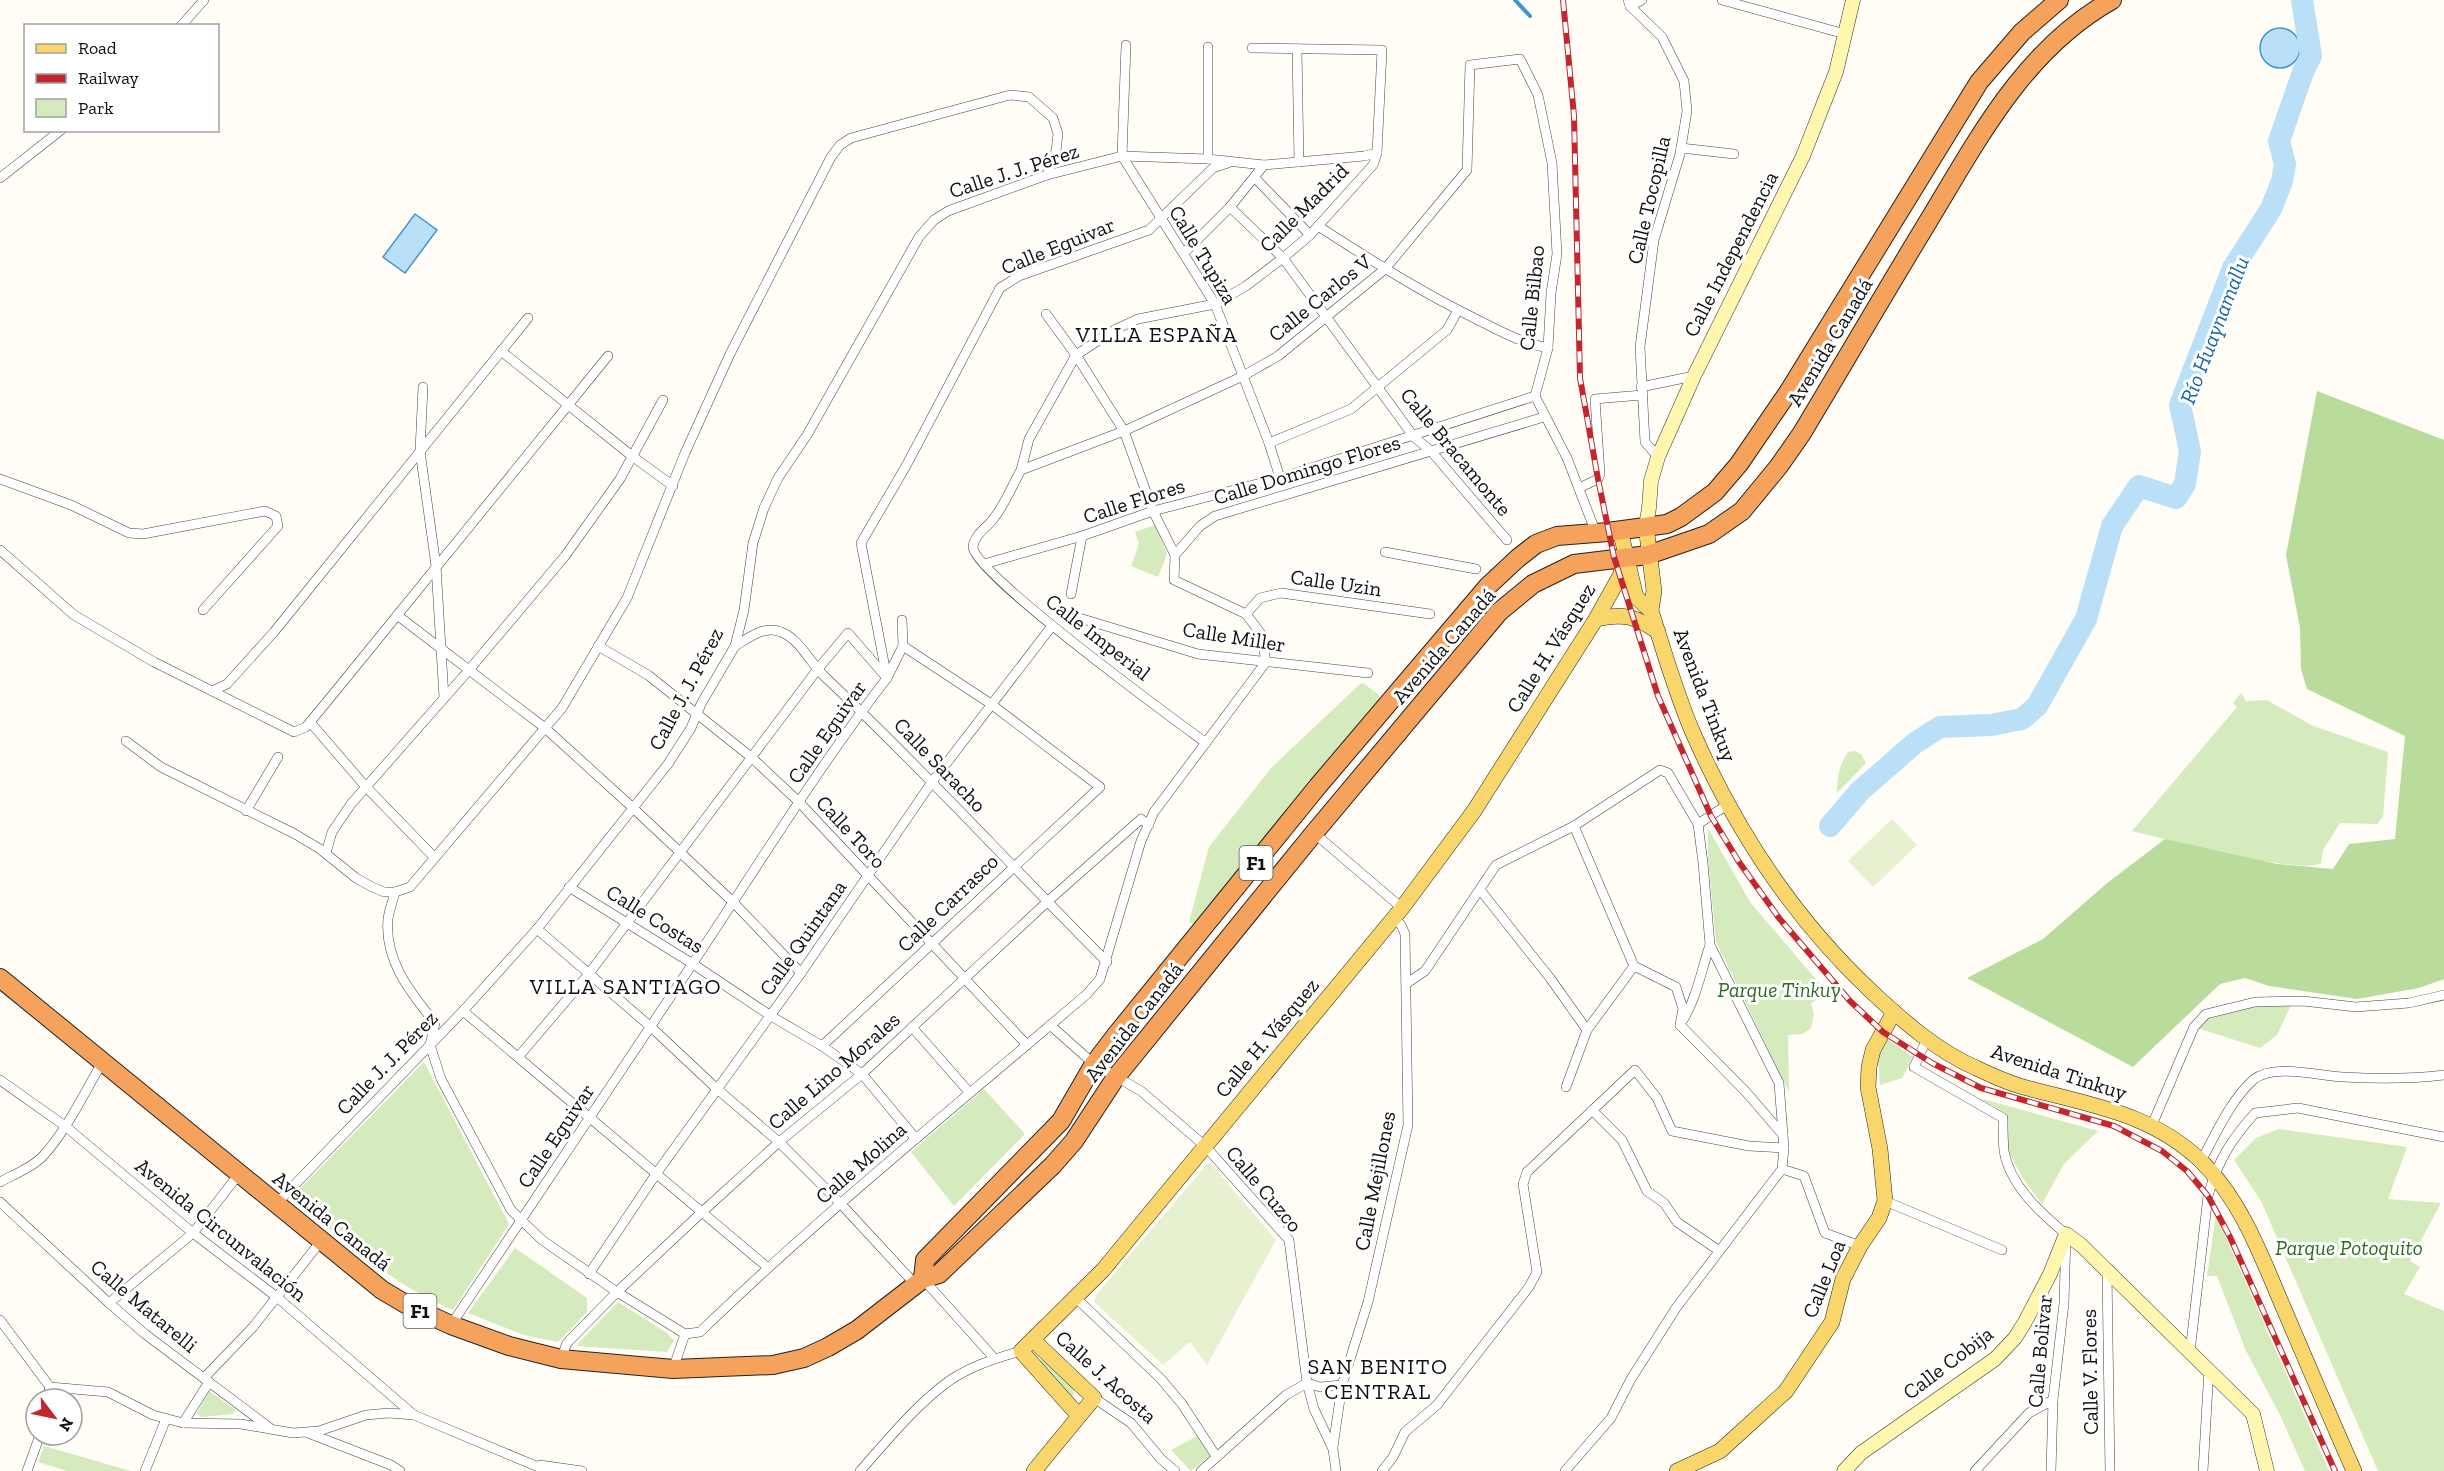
<svg xmlns="http://www.w3.org/2000/svg" width="2444" height="1471" font-family="'Zilla Slab',serif">
<rect width="100%" height="100%" fill="#fffdf5"/>
<!-- green -->
<g fill="#d5ebbd">
<path d="M1155 525 1167 554 1158 577 1131 566 1139 544 1135 532Z"/>
<path d="M1363 683 1378 694 1380 699 1194 924 1189 922 1209 847 1271 768 1360 684Z"/>
<path d="M2241 693 2246 701 2267 700 2311 725 2388 752 2383 817 2377 824 2340 823 2323 850 2321 863C2301 876 2162 838 2132 831L2237 707 2233 703Z"/>
<path d="M1854 751 1861 754 1866 763 1837 793C1837 776 1839 766 1848 752Z"/>
<path d="M1708 828 1750 902 1826 991 1811 1004 1814 1014 1811 1028 1802 1034 1788 1035 1789 1092 1716 942 1708 859Z"/>
<path d="M2293 1001 2277 1035 2260 1048 2194 1027 2206 1014 2255 1002Z"/>
<path d="M1886 1038 1913 1057 1902 1078 1880 1085 1878 1057Z"/>
<path d="M424 1062 509 1224 453 1310C392 1285 342 1238 291 1198Z"/>
<path d="M984 1089 1025 1134 954 1206 911 1152Z"/>
<path d="M1979 1098 2098 1131 2064 1164 2042 1204 2022 1177 2009 1152 2005 1113Z"/>
<path d="M2279 1129 2407 1147 2388 1199 2441 1203 2410 1261 2420 1267 2404 1294 2444 1311V1471H2378L2261 1201 2234 1160 2256 1138Z"/>
<path d="M2216 1215 2329 1471H2305L2280 1415 2246 1351 2217 1276H2207Z"/>
<path d="M515 1248 587 1298V1312L558 1342 524 1335 468 1313Z"/>
<path d="M618 1302 667 1333 674 1341 667 1352 576 1346Z"/>
<path d="M1040 1359 1073 1384 1074 1395 1070 1397 1036 1361Z"/>
<path d="M209 1391 236 1410 233 1414 201 1417 197 1413Z"/>
<path d="M1201 1434 1215 1452 1191 1471 1171 1450Z"/>
<path d="M44 1446 131 1471H67L38 1462Z"/>
</g>
<!-- forest -->
<path fill="#b9dc9c" d="M2317 391 2444 440V979L2419 988 2357 999 2269 986 2245 978 2220 984 2133 1067 1967 978 2043 939 2106 884 2165 839 2277 864 2333 869 2349 844 2395 839 2405 736 2307 689 2301 669 2300 628 2286 555Z"/>
<!-- pitch -->
<g fill="#e6f2cf">
<path d="M1892 819 1917 845 1873 887 1848 861Z"/>
<path d="M1209 1162 1276 1240 1207 1365 1190 1342 1163 1365 1094 1302 1096 1295Z"/>
</g>
<!-- water -->
<g fill="#b9e0f7" stroke="#3f96cf" stroke-width="1.5">
<circle cx="2280" cy="48" r="20"/>
<path d="M415 214 437 230 405 273 383 257Z"/>
</g>
<g fill="none" stroke-linecap="round" stroke-linejoin="round">
<!-- stream -->
<path stroke="#3f96cf" stroke-width="4" d="M1515 0 1530 16"/>
<!-- river -->
<path stroke="#b9e0f7" stroke-width="22" d="M1830 826 1860 791 1915 743 1940 727 1991 725 2022 719 2037 706 2086 619 2112 526 2139 486 2176 498 2185 484 2190 451 2180 405 2233 268 2271 209 2282 181 2285 164 2279 141 2303 72 2311 56 2302 0"/>
<defs>
<g id="street">
<path d="M1628 0 1630 6 1662 37 1684 81 1687 111 1680 154 1654 240 1640 347 1645 442 1658 457"/>
<path d="M1722 0 1845 34"/>
<path d="M1630 6 1642 0"/>
<path d="M181 26 204 0"/>
<path d="M1297 49 1299 162"/>
<path d="M1681 148 1734 154"/>
<path d="M1122 156 1215 304 1269 443 1280 478"/>
<path d="M1122 156 1126 45"/>
<path d="M1208 159V47"/>
<path d="M1264 165 1230 207 1283 258 1414 437 1431 451 1507 540"/>
<path d="M0 178 61 130"/>
<path d="M1255 178 1310 235"/>
<path d="M1318 226C1369 259 1421 292 1476 319 1500 331 1521 343 1548 348"/>
<path d="M1185 252 1230 207"/>
<path d="M1046 314 1076 355 1124 431 1153 511 1175 555"/>
<path d="M501 351 632 456 673 486"/>
<path d="M423 387 420 451 436 566 444 698"/>
<path d="M1641 387 1694 376"/>
<path d="M1269 443 1351 409 1447 330 1458 310"/>
<path d="M1021 470 1029 439 1076 355 1116 329 1138 319 1215 304 1246 286 1283 258 1310 235 1373 165 1377 153 1382 50 1252 48"/>
<path d="M0 479 71 505 129 533 143 534 265 511 276 516 278 526 203 610"/>
<path d="M1579 488 1598 479 1600 474 1595 399 1642 395"/>
<path d="M0 550 74 615 154 662 294 732 306 727 334 693 608 356"/>
<path d="M1385 552 1476 569"/>
<path d="M984 564 1082 536 1153 511 1280 478 1535 396"/>
<path d="M1071 594 1082 536"/>
<path d="M1063 613 1198 654 1368 673"/>
<path d="M1246 614 1260 598 1281 593 1430 614"/>
<path d="M397 615 545 728 632 807 733 902 801 973"/>
<path d="M598 646 648 675 751 757 799 802 1027 1045"/>
<path d="M735 646C749 638 764 625 781 632 800 639 810 663 825 677 922 768 1012 867 1107 962"/>
<path d="M212 691 227 684 274 632 528 318"/>
<path d="M310 722 366 787 434 857"/>
<path d="M126 741 161 767 295 834 320 849 356 878 372 887 384 892H395L410 887 562 708 627 598 685 453 730 354 831 157 840 145 851 138 1010 95 1029 97 1053 118 1058 134 1056 151 1047 175"/>
<path d="M1206 743C1175 720 972 572 973 547 974 534 988 527 994 518 1005 504 1012 486 1021 470L1124 431 1243 376 1278 356 1385 269 1467 170 1470 65 1520 59 1538 95 1552 163 1557 254 1551 293 1548 348 1535 396 1567 458 1596 533"/>
<path d="M246 811 278 757"/>
<path d="M1698 824 1727 805"/>
<path d="M1574 826 1634 966 1676 987 1683 1009 1680 1025"/>
<path d="M1314 833 1402 908"/>
<path d="M326 853 332 832 351 804 469 670 565 556 620 479 663 400"/>
<path d="M569 887 693 964 771 1016 822 1046 862 1074 916 1139"/>
<path d="M1481 891 1550 978 1587 1030"/>
<path d="M395 892C393 901 389 910 388 919 384 961 411 993 435 1023L430 1045 441 1079 511 1210 542 1240 617 1292 685 1334 700 1332C823 1213 957 1105 1087 994L1100 979 1141 841 1154 812 1266 662 1261 634 1246 614 1174 580 1175 555 1200 526 1215 516 1544 417"/>
<path d="M537 929 651 1027 717 1089 779 1142 841 1204 915 1284"/>
<path d="M1407 983 1425 971 1496 865 1574 826 1660 770 1668 773 1698 824 1703 863 1710 945 1779 1083 1784 1148 1782 1169 1676 1308 1631 1379 1611 1418 1565 1471"/>
<path d="M463 1011 767 1267"/>
<path d="M1683 1020C1697 997 1701 971 1710 945"/>
<path d="M1050 1025 1094 1064 1141 1091 1205 1146 1289 1240 1307 1383 1314 1409 1333 1449 1336 1471"/>
<path d="M1680 1025 1746 1092 1783 1135"/>
<path d="M912 1027 969 1092"/>
<path d="M1927 1039 1914 1067 2003 1118C2003 1129 2003 1140 2004 1151 2010 1186 2041 1213 2066 1234L2064 1303 2053 1400 2051 1471"/>
<path d="M822 1046 1100 787 991 704 903 646"/>
<path d="M519 1056 588 975 817 670 848 633 887 678 903 646 902 620"/>
<path d="M0 1080 65 1126 193 1233 278 1298 414 1415"/>
<path d="M1566 1087 1587 1030 1634 966"/>
<path d="M1592 1110 1622 1140 1647 1191 1664 1203 1677 1222 1718 1250"/>
<path d="M2152 1125 2194 1027 2206 1014 2255 1002 2303 1001 2356 1007 2409 1003 2444 995"/>
<path d="M2201 1161C2216 1134 2230 1101 2253 1080 2274 1063 2318 1076 2343 1077 2376 1079 2412 1079 2444 1075"/>
<path d="M1782 1169 1804 1176 1825 1233 1860 1246"/>
<path d="M0 1182C15 1174 33 1167 44 1155 68 1128 84 1093 102 1063"/>
<path d="M1885 1201 2002 1250"/>
<path d="M0 1202 109 1303 145 1334 270 1428"/>
<path d="M275 1205 463 1011 537 929 668 764 691 728 701 704 735 646 744 610 753 543 764 508 778 478 807 435 919 237 934 220 948 211 1047 175 1122 156 1208 159 1264 165 1364 156 1377 153"/>
<path d="M2107 1272 2110 1471"/>
<path d="M589 1274 656 1174 801 973 932 782 1052 626"/>
<path d="M923 1279 994 1358"/>
<path d="M1076 1298 1161 1379 1182 1404 1216 1456"/>
<path d="M109 1303 193 1233 239 1174"/>
<path d="M0 1320 50 1387 108 1392 153 1415 183 1423 241 1424 293 1433 319 1431 366 1415 389 1413 414 1415 548 1471"/>
<path d="M451 1325C531 1204 613 1084 693 963 757 867 817 769 887 678L861 543 906 466 1000 288 1019 276 1149 230 1213 168 1228 163"/>
<path d="M2190 1352 2208 1196C2218 1160 2231 1140 2255 1113L2298 1108 2444 1137"/>
<path d="M561 1359 567 1343 617 1292 701 1213 779 1142 862 1074 1047 902 1141 819 1149 825"/>
<path d="M673 1369 685 1334"/>
<path d="M204 1378 253 1327 321 1241"/>
<path d="M1094 1398 1131 1423 1161 1459 1175 1471"/>
<path d="M47 1399 50 1387"/>
<path d="M183 1423 209 1382"/>
<path d="M308 1433 391 1465 400 1471"/>
<path d="M1333 1447 1342 1385 1368 1302 1408 1125 1405 934 1401 925 1394 918"/>
<path d="M540 1465 582 1471"/>
<path d="M27 1471 40 1435"/>
<path d="M145 1471 166 1419"/>
<path d="M860 1471C885 1443 911 1411 941 1387 964 1368 993 1359 1021 1351"/>
<path d="M1201 1471 1286 1395 1307 1383 1320 1387 1342 1385"/>
<path d="M1382 1471 1393 1457 1405 1432 1437 1405 1529 1287 1537 1272 1523 1184 1527 1172 1635 1070 1657 1098 1672 1131 1749 1146 1784 1148"/>
<path d="M1975 1471 2029 1413 2053 1400"/>
<path d="M2203 1471 2209 1369"/>
</g>
<g id="secondary">
<path d="M1646 526 1649 508 1651 481 1658 457 1694 376 1803 156 1836 72 1853 0"/>
<path d="M1844 1471 1861 1453 1995 1359 2015 1338 2025 1322 2050 1274 2066 1234 2081 1245 2253 1414 2267 1471"/>
</g>
<g id="primary">
<path d="M1646 526 1654 591 1651 611C1664 651 1676 694 1693 733 1736 831 1794 919 1872 992 1903 1021 1937 1051 1976 1068 1993 1076 2012 1085 2031 1089 2094 1106 2152 1114 2201 1161 2242 1201 2262 1258 2284 1309 2307 1363 2330 1417 2354 1471"/>
<path d="M1620 530 1636 597 1651 611"/>
<path d="M1596 619C1623 613 1636 616 1658 632"/>
<path d="M1033 1340 1094 1398 1034 1471"/>
<path d="M1079 1416 1021 1351 1103 1270 1402 908 1474 811 1596 619 1620 576 1626 557"/>
<path d="M1677 1471 1720 1451 1786 1391 1832 1322 1843 1279 1860 1246 1879 1218 1885 1201 1880 1149 1868 1087 1869 1067 1873 1050 1894 1012"/>
</g>
<g id="highway">
<path d="M0 978 382 1290 409 1306 451 1325 509 1346 561 1359 673 1369 773 1365 804 1358 828 1347 857 1330 923 1279 939 1274 1053 1165 1074 1141 1116 1077 1314 833 1499 612 1533 584 1574 564 1648 555 1709 534 1742 511 1779 466 1802 433C1844 363 1884 294 1926 225 1977 141 2023 50 2112 0"/>
<path d="M923 1279 925 1260 1061 1121 1094 1064 1116 1035 1318 786 1488 586 1518 558 1536 544 1557 536 1608 532 1667 524 1681 517 1715 492 1739 464 1789 391 1979 82 2022 32 2059 0"/>
</g>
</defs>
<!-- street casing -->
<use href="#street" stroke="#444" stroke-width="10"/>
<!-- secondary casing -->
<use href="#secondary" stroke="#333" stroke-width="15"/>
<!-- primary casing -->
<use href="#primary" stroke="#222" stroke-width="16"/>
<!-- highway casing -->
<use href="#highway" stroke="#222" stroke-width="20"/>
<!-- street -->
<use href="#street" stroke="#fff" stroke-width="9"/>
<!-- secondary -->
<use href="#secondary" stroke="#fff6b0" stroke-width="14"/>
<!-- primary -->
<use href="#primary" stroke="#f9d66b" stroke-width="15"/>
<!-- highway -->
<use href="#highway" stroke="#f5a25d" stroke-width="18"/>
<defs>
<path id="rail" d="M1563 0 1574 116 1580 378 1598 479 1614 557 1658 696 1711 816 1739 862 1779 918 1850 1001 1883 1032 1932 1063 1981 1088 2114 1126 2162 1151 2187 1171 2208 1196 2230 1237 2335 1471"/>
</defs>
<!-- rail casing -->
<use href="#rail" stroke="#c4262e" stroke-width="6"/>
<!-- rail -->
<use href="#rail" stroke="#fff" stroke-width="4" stroke-dasharray="11" stroke-linecap="butt"/>
</g>
<g text-anchor="middle" stroke-width="6" stroke-linejoin="round" paint-order="stroke">
<!-- shield labels -->
<g fill="#fff" stroke="#585858" stroke-width="1.5">
<rect x="1239.5" y="846" width="33" height="34" rx="4.5"/>
<rect x="403.5" y="1294" width="33" height="34" rx="4.5"/>
</g>
<g font-size="20" font-weight="bold" fill="#111">
<text x="1256" y="870">F1</text>
<text x="420" y="1318">F1</text>
</g>
<!-- street labels -->
<g font-size="21" fill="#111" stroke="#fff">
<text transform="translate(1014 171) rotate(-18)" y="7">Calle J. J. Pérez</text>
<text transform="translate(1649 200) rotate(-77)" y="7">Calle Tocopilla</text>
<text transform="translate(1304 208) rotate(-45)" y="7">Calle Madrid</text>
<text transform="translate(1058 246) rotate(-22)" y="7">Calle Eguivar</text>
<text transform="translate(1731 254) rotate(-63)" y="7">Calle Independencia</text>
<text transform="translate(1203 255) rotate(59)" y="7">Calle Tupiza</text>
<text transform="translate(1320 298) rotate(-39)" y="7">Calle Carlos V</text>
<text transform="translate(1532 298) rotate(-84)" y="7">Calle Bilbao</text>
<text transform="translate(1830 342) rotate(-59)" y="7">Avenida Canadá</text>
<text transform="translate(1456 452) rotate(50)" y="7">Calle Bracamonte</text>
<text transform="translate(1307 470) rotate(-17)" y="7">Calle Domingo Flores</text>
<text transform="translate(1134 501) rotate(-18)" y="7">Calle Flores</text>
<text transform="translate(1336 583) rotate(8)" y="7">Calle Uzin</text>
<text transform="translate(1098 637) rotate(38)" y="7">Calle Imperial</text>
<text transform="translate(1234 637) rotate(9)" y="7">Calle Miller</text>
<text transform="translate(1444 646) rotate(-49)" y="7">Avenida Canadá</text>
<text transform="translate(1551 648) rotate(-58)" y="7">Calle H. Vásquez</text>
<text transform="translate(686 689) rotate(-62)" y="7">Calle J. J. Pérez</text>
<text transform="translate(1705 695) rotate(69)" y="7">Avenida Tinkuy</text>
<text transform="translate(827 732) rotate(-55)" y="7">Calle Eguivar</text>
<text transform="translate(940 765) rotate(46)" y="7">Calle Saracho</text>
<text transform="translate(851 832) rotate(47)" y="7">Calle Toro</text>
<text transform="translate(948 903) rotate(-44)" y="7">Calle Carrasco</text>
<text transform="translate(655 919) rotate(32)" y="7">Calle Costas</text>
<text transform="translate(803 938) rotate(-55)" y="7">Calle Quintana</text>
<text transform="translate(1134 1022) rotate(-52)" y="7">Avenida Canadá</text>
<text transform="translate(1267 1038) rotate(-50)" y="7">Calle H. Vásquez</text>
<text transform="translate(387 1063) rotate(-46)" y="7">Calle J. J. Pérez</text>
<text transform="translate(834 1071) rotate(-41)" y="7">Calle Lino Morales</text>
<text transform="translate(2059 1072) rotate(18)" y="7">Avenida Tinkuy</text>
<text transform="translate(556 1136) rotate(-56)" y="7">Calle Eguivar</text>
<text transform="translate(861 1163) rotate(-41)" y="7">Calle Molina</text>
<text transform="translate(1375 1181) rotate(-79)" y="7">Calle Mejillones</text>
<text transform="translate(1264 1189) rotate(50)" y="7">Calle Cuzco</text>
<text transform="translate(332 1221) rotate(39)" y="7">Avenida Canadá</text>
<text transform="translate(221 1230) rotate(39)" y="7">Avenida Circunvalación</text>
<text transform="translate(1824 1279) rotate(-68)" y="7">Calle Loa</text>
<text transform="translate(144 1306) rotate(40)" y="7">Calle Matarelli</text>
<text transform="translate(2040 1351) rotate(-85)" y="7">Calle Bolivar</text>
<text transform="translate(1948 1363) rotate(-37)" y="7">Calle Cobija</text>
<text transform="translate(2090 1372) rotate(-91)" y="7">Calle V. Flores</text>
<text transform="translate(1106 1377) rotate(42)" y="7">Calle J. Acosta</text>
</g>
<!-- park labels -->
<g font-size="21" font-style="italic" fill="#2f6b1f" stroke="#fff">
<text x="1779" y="997">Parque Tinkuy</text>
<text x="2349" y="1255">Parque Potoquito</text>
</g>
<!-- water labels -->
<g font-size="22" font-style="italic" fill="#1768a6" stroke="#fff">
<text transform="translate(2214 330) rotate(-69)" y="8">Río Huaynamallu</text>
</g>
<!-- neighbourhood labels -->
<g font-size="22" letter-spacing="1.5" fill="#111" stroke="#fff">
<text x="1157" y="342">VILLA ESPAÑA</text>
<text x="626" y="994">VILLA SANTIAGO</text>
<text x="1378" y="1374">SAN BENITO<tspan x="1378" dy="25">CENTRAL</tspan></text>
</g>
</g>
<!-- legend -->
<rect x="24" y="24" width="195" height="108" fill="#ffffff" stroke="#a0a0a0" stroke-width="1.5"/>
<rect x="36" y="44" width="30" height="9" fill="#f9d66b" stroke="#a0a0a0" stroke-width="1.5"/>
<text x="78" y="54" font-size="18" fill="#111111">Road</text>
<rect x="36" y="74" width="30" height="9" fill="#c4262e" stroke="#a0a0a0" stroke-width="1.5"/>
<text x="78" y="84" font-size="18" fill="#111111">Railway</text>
<rect x="36" y="99" width="30" height="18" fill="#d5ebbd" stroke="#a0a0a0" stroke-width="1.5"/>
<text x="78" y="114" font-size="18" fill="#111111">Park</text>
<!-- north arrow -->
<g transform="translate(54 1417) rotate(122)"><circle r="28" fill="#ffffff" stroke="#a0a0a0" stroke-width="1.5"/>
<path d="M0-4.5L10 22L0 15L-10 22Z" fill="#c4262e"/>
<text y="-9" font-size="16" font-weight="bold" text-anchor="middle" fill="#111111">N</text>
</g>
</svg>
